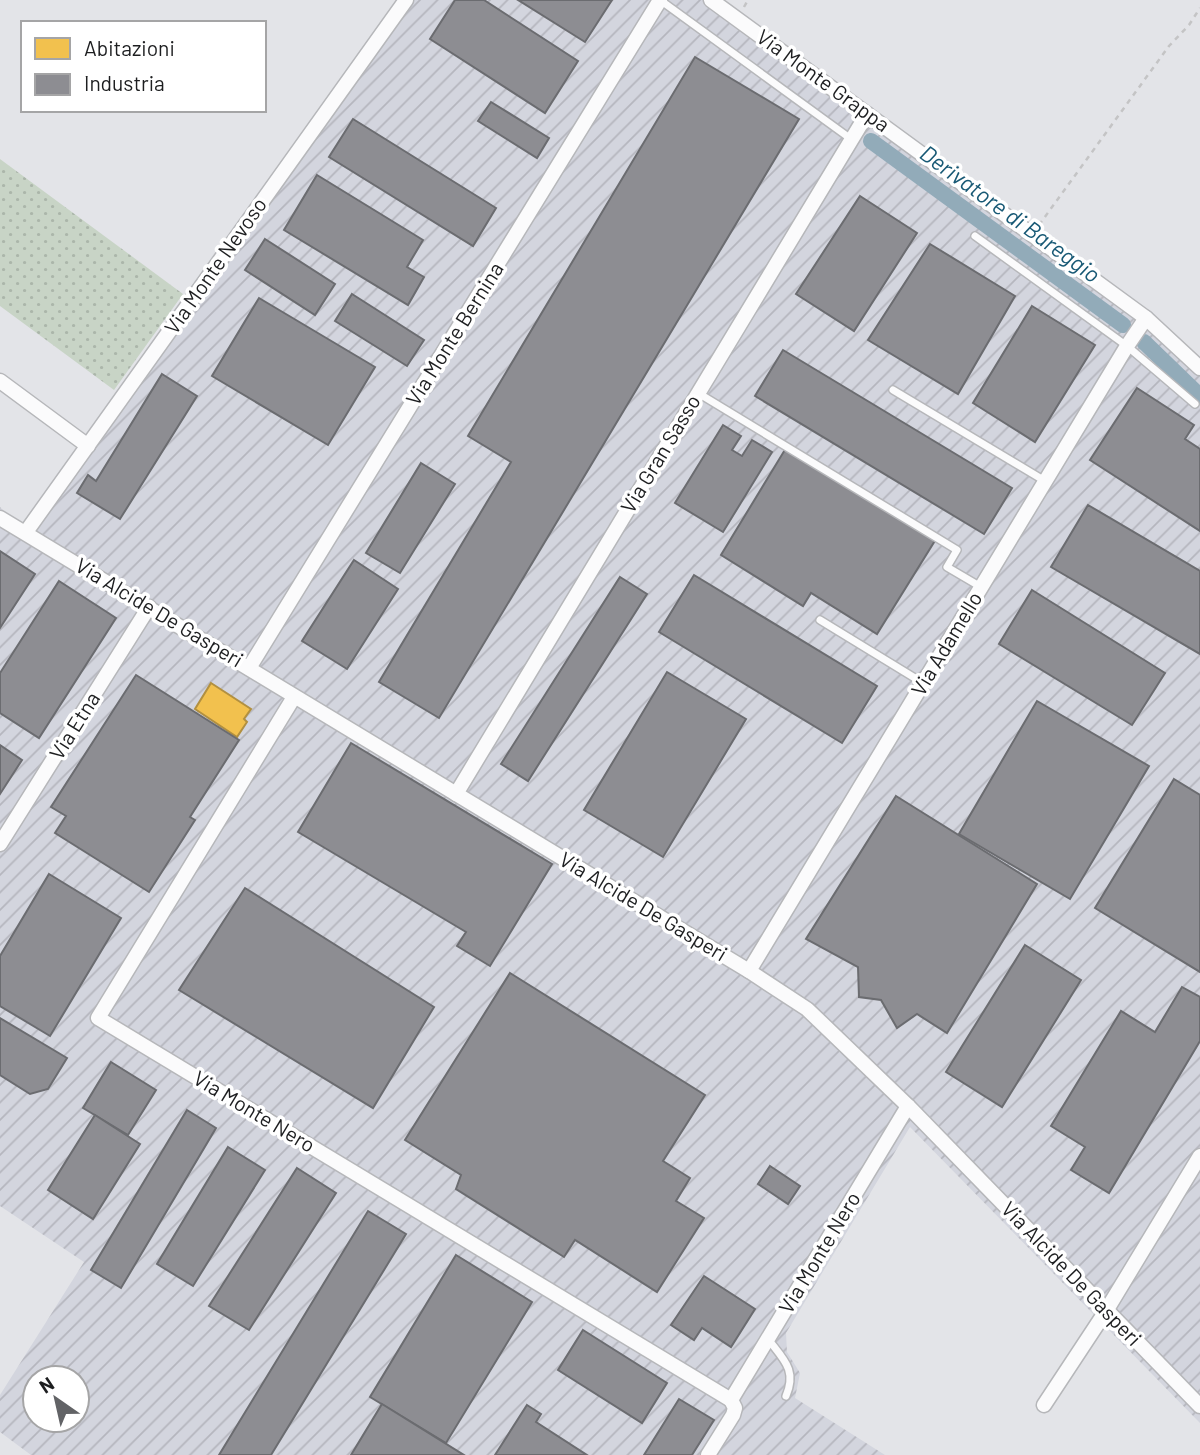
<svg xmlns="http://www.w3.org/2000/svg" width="1200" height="1455" font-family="Barlow,sans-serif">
<defs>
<pattern id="industrial-furrows" width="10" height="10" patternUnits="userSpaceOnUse" patternTransform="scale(1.75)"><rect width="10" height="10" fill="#d3d5de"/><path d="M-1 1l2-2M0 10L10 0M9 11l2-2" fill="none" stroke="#b5b6be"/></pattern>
<pattern id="grass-dots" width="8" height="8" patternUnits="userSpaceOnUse" patternTransform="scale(1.75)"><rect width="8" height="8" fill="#c8d4c6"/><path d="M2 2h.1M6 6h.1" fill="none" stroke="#abb6aa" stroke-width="1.8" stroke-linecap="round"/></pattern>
</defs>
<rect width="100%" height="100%" fill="#e3e4e8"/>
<!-- industrial -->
<path fill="url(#industrial-furrows)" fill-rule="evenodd" d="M406 0H706L1086 280 1157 335 1200 376V1423L910 1127 786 1333 787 1352 800 1373 795 1398 885 1455H31L0 1432V1395L84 1262 0 1206V507L25 532ZM35 1378H77V1420H35Z"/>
<!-- grass -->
<path fill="url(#grass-dots)" d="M0 159 183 294 114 390 0 306Z"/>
<!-- homes -->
<path fill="#f2c14e" stroke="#b29040" stroke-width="2" d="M211 683 251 709 244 719 247 722 237 737 195 709Z"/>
<!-- industry -->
<g fill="#8d8d92" stroke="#6b6c70" stroke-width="2">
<path d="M455 0H484L578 61 545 113 430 39Z"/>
<path d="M518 0H612L585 42Z"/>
<path d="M695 57 799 119 439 718 379 682 511 462 468 436Z"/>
<path d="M491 102 549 138 537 158 478 121Z"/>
<path d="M353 119 496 208 473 246 329 157Z"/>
<path d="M317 175 423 240 407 267 424 277 408 305 284 230Z"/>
<path d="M860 196 917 233 854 331 796 294Z"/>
<path d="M265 239 335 284 315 315 245 270Z"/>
<path d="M930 244 1015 296 958 394 868 340Z"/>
<path d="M352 294 424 340 407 366 335 321Z"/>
<path d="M259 298 375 367 328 445 212 376Z"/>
<path d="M1032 306 1095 345 1035 442 973 403Z"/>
<path d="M783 350 1012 488 984 534 755 396Z"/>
<path d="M162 374 197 396 120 519 77 493 88 475 96 481Z"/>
<path d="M1137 388 1194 425 1185 439 1200 449V531L1090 460Z"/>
<path d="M723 425 741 436 732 450 742 456 752 440 772 452 723 532 675 503Z"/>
<path d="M786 448 936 539 877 634 811 593 803 606 721 555Z"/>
<path d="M421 463 455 484 400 573 366 553Z"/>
<path d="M1088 505 1200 571V654L1051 567Z"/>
<path d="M0 551 35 574 0 628Z"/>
<path d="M354 560 398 589 347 669 302 641Z"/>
<path d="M694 575 877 686 842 743 659 632Z"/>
<path d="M620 577 647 594 528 781 501 764Z"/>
<path d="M59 581 116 618 39 738 0 713V673Z"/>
<path d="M1032 590 1165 673 1132 725 999 644Z"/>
<path d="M667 672 746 719 663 857 584 810Z"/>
<path d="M136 675 239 740 190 817 195 820 149 892 55 833 66 816 51 807Z"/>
<path d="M1037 701 1149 766 1070 899 959 834Z"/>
<path d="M351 743 552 864 490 966 457 946 466 932 298 832Z"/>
<path d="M0 745 22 760 0 794Z"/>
<path d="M1174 779 1200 795V972L1095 908Z"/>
<path d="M896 796 1037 884 947 1033 917 1014 897 1028 881 1000 859 997 858 967 806 939Z"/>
<path d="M49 874 121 918 50 1036 0 1006V956Z"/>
<path d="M245 888 434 1007 373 1108 179 990Z"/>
<path d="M1025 945 1081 980 1002 1107 946 1072Z"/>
<path d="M510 973 705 1095 663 1161 690 1178 676 1201 704 1218 657 1292 575 1240 564 1257 456 1189 461 1175 405 1140Z"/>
<path d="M1182 987 1200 997V1041L1109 1193 1071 1170 1085 1147 1051 1126 1121 1011 1155 1032Z"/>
<path d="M0 1018 67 1058 48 1089 30 1094 0 1075Z"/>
<path d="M111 1062 156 1090 128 1135 83 1108Z"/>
<path d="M187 1110 216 1128 121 1288 91 1270Z"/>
<path d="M95 1115 140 1144 93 1219 48 1190Z"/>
<path d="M228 1147 265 1170 193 1286 157 1264Z"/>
<path d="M770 1166 800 1186 788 1204 758 1184Z"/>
<path d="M297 1168 336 1193 249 1330 209 1306Z"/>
<path d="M368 1211 406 1234 271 1455H219Z"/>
<path d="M456 1255 532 1302 446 1443 370 1397Z"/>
<path d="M704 1276 755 1309 731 1347 702 1328 694 1340 671 1325Z"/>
<path d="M583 1330 667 1383 642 1423 558 1370Z"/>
<path d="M679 1399 714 1420 692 1455H644Z"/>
<path d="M382 1404 464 1455H351Z"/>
<path d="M527 1405 541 1414 536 1422 587 1455H495Z"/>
</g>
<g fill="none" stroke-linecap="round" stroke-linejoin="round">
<!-- canal -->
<g stroke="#92abb9" stroke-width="16">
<path d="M871 141 1123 325"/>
<path d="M1144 342 1200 396"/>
</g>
<defs>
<g id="service">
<path d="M660 0 851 139"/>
<path d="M975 236 1127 346 1195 404"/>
<path d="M893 390 1045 481"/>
<path d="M698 393 957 550 947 567 981 587"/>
<path d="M820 620 923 683"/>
<path d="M768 1339C784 1360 797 1370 786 1396"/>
</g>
<g id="minor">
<path d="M711 0 1146 318 1200 368"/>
<path d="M0 381 88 446"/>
<path d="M0 518 749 971 807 1009 908 1106 1200 1406"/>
<path d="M26 532 406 0"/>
<path d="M249 668 660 0"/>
<path d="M294 697 98 1018 731 1400 908 1106"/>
<path d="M456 794 867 114"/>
<path d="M0 844 149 607"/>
<path d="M749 971 1127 346 1146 318"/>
<path d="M1044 1405 1106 1311 1200 1156"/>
<path d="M708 1455 733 1415 735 1408 731 1400"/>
</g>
</defs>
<!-- service casing -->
<use href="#service" stroke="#b6b7ba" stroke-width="10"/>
<!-- minor casing -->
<use href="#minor" stroke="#b6b7ba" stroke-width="17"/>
<!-- path -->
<g stroke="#c4c4c5" stroke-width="2.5" stroke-dasharray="5 5" stroke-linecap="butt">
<path d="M744 7 748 0"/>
<path d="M1039 225 1169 46 1189 25 1200 8"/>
</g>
<!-- service -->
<use href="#service" stroke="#fbfbfc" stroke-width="7"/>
<!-- minor -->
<use href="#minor" stroke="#fbfbfc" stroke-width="14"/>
</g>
<g text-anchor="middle" stroke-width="7" stroke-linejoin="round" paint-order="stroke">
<!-- street labels -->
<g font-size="21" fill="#1d1e20" stroke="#fff">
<text transform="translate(823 81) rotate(36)" y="7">Via Monte Grappa</text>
<text transform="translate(216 266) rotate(-55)" y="7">Via Monte Nevoso</text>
<text transform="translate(455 334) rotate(-58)" y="7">Via Monte Bernina</text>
<text transform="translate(661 454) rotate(-59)" y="7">Via Gran Sasso</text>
<text transform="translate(159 613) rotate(31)" y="7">Via Alcide De Gasperi</text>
<text transform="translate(947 644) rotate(-59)" y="7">Via Adamello</text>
<text transform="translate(75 726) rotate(-58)" y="7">Via Etna</text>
<text transform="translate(643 907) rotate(31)" y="7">Via Alcide De Gasperi</text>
<text transform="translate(254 1112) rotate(31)" y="7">Via Monte Nero</text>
<text transform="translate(820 1253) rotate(-59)" y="7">Via Monte Nero</text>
<text transform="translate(1071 1274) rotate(46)" y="7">Via Alcide De Gasperi</text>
</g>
<!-- water labels -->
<g font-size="23" font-style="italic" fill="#185975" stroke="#fff">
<text transform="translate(1010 214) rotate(36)" y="8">Derivatore di Bareggio</text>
</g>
</g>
<!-- legend -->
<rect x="21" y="21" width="245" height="91" fill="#ffffff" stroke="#a5a5a6" stroke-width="2"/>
<rect x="35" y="38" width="35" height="21" fill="#f2c14e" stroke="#a5a5a6" stroke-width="2"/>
<text x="84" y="56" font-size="21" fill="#1d1e20">Abitazioni</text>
<rect x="35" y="74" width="35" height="21" fill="#8d8d92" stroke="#a5a5a6" stroke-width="2"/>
<text x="84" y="91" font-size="21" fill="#1d1e20">Industria</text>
<!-- north arrow -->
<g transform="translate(56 1399) rotate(326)"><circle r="33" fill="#ffffff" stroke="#a5a5a6" stroke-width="2"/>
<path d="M0-5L12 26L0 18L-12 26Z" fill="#626366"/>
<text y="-10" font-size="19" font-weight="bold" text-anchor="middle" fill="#1d1e20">N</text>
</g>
</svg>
